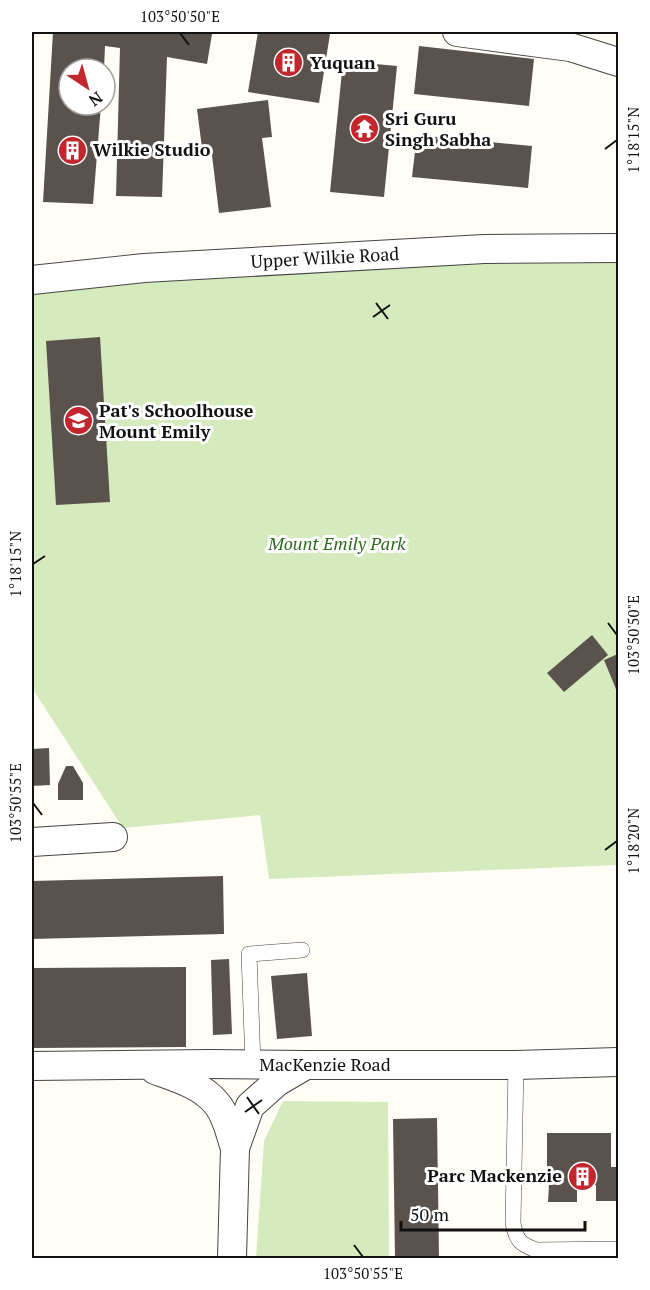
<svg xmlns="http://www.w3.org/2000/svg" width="650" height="1290" font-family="'PT Serif',serif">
<rect width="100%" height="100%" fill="#fffdf5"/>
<!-- green -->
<g fill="#d5ebbd">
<path d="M618 252V865L269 879 260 815 123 828 32 688V284Z"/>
<path d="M283 1101 388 1102 389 1258H256L264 1141Z"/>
</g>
<!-- building -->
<g fill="#5a524d">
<path d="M53 32H197L212 34 207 64 167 57 162 197 116 196 120 48 105 46 104 69H69V105H101L93 204 43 202Z"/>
<path d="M258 32H314L330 34 319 103 248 92Z"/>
<path d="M419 46 534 59 529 106 414 94Z"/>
<path d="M343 61 397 66 384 197 330 192Z"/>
<path d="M268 100 272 137 262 138 271 207 219 213 211 147 202 148 197 109Z"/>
<path d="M417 135 532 146 528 188 412 177Z"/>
<path d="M100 337 110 502 56 505 46 341Z"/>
<path d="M592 635 608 655 564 692 547 673Z"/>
<path d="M618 654V694L604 660Z"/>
<path d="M49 748 50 785 32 786V749Z"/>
<path d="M66 766H73L83 783V800H58V784Z"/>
<path d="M223 876 224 934 32 939V881Z"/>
<path d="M229 959 232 1034 213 1035 211 960Z"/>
<path d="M186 967V1047L32 1048V968Z"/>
<path d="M307 973 312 1036 277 1039 271 976Z"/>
<path d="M437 1118 439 1258H395L393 1119Z"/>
<path d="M547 1133H611V1167H618V1201H596V1185H577V1202H548L549 1185H547Z"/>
</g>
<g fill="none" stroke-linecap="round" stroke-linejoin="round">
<defs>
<g id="service">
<path d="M253 1064 249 954 302 950"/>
<path d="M516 1065 513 1223C516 1240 520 1244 536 1250L618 1249"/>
</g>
<g id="minor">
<path d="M457 32 570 47 618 62"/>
<path d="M32 280 144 268 484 249 618 248"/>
<path d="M32 842 113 837"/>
<path d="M32 1066 209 1064 306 1065H516L618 1062"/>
<path d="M155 1070C177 1078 202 1085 217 1104 227 1116 230 1134 235 1148"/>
<path d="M232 1258 235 1148 250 1106 277 1082 306 1065"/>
</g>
</defs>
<!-- service casing -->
<use href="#service" stroke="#444" stroke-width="16"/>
<!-- minor casing -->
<use href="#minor" stroke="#444" stroke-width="30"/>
<!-- service -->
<use href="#service" stroke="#fff" stroke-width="15"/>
<!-- minor -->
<use href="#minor" stroke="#fff" stroke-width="28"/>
</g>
<!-- ticks -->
<path fill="none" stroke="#111" stroke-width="2" d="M180 33 189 45M605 149 617 140M376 303 388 319M373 317 390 305M33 564 45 556M608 623 617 635M33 803 42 815M605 850 617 841M247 1097 259 1114M245 1112 262 1100M354 1245 363 1257"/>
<!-- icons -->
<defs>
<symbol id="building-disc" viewBox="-11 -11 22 22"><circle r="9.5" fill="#c4262e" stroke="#fff"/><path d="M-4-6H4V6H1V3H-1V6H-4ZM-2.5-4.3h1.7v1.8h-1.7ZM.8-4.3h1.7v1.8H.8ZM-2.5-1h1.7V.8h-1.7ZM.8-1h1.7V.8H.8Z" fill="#fff"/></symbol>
<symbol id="temple-disc" viewBox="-11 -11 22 22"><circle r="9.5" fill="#c4262e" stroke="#fff"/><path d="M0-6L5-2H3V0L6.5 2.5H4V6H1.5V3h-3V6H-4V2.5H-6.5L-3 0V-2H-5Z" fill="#fff"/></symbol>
<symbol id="school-disc" viewBox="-11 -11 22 22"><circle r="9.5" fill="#c4262e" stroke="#fff"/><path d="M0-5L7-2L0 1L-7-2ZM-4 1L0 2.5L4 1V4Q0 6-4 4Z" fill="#fff"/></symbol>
</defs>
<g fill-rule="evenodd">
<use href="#building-disc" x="272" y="46" width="33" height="33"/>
<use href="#temple-disc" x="348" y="112" width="33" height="33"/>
<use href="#building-disc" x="56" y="134" width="33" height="33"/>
<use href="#school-disc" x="62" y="404" width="33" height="33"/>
<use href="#building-disc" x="566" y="1160" width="33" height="33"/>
</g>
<g text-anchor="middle" stroke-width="6" stroke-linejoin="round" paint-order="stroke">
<!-- poi labels -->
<g font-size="18" font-weight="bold" fill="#111" stroke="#fff" text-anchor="start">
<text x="310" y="69">Yuquan</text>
<text x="385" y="125">Sri Guru<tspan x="385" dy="21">Singh Sabha</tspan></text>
<text x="93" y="156">Wilkie Studio</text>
<text x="99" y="417">Pat's Schoolhouse<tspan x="99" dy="21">Mount Emily</tspan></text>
<text x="562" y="1182" text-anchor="end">Parc Mackenzie</text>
</g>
<!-- street labels -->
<g font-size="18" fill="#111" stroke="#fff">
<text transform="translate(325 258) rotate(-3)" y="6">Upper Wilkie Road</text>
<text x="325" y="1071">MacKenzie Road</text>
</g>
<!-- park labels -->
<g font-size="18" font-style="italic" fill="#2f6b1f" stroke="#fff">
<text x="337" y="550">Mount Emily Park</text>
</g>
</g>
<!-- border -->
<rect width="650" height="1290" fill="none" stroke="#ffffff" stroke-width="66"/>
<!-- north arrow -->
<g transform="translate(87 87) rotate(144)"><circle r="28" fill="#ffffff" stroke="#a0a0a0" stroke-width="1.5"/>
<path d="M0-4.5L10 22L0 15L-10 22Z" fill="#c4262e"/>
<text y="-9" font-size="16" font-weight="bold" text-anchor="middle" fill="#111111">N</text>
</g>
<!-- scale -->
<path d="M401 1221v9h184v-9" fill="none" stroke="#111111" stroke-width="3"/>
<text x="410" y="1221" font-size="18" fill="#111111" stroke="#ffffff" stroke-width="4.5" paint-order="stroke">50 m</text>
<rect x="33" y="33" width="584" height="1224" fill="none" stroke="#111" stroke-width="2"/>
<g font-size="15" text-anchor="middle" fill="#111">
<text x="180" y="22">103°50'50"E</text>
<text transform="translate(634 140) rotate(-90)" y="5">1°18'15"N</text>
<text transform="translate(16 564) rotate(-90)" y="5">1°18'15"N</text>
<text transform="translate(634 635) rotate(-90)" y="5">103°50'50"E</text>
<text transform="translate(16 803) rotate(-90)" y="5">103°50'55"E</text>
<text transform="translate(634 841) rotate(-90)" y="5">1°18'20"N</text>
<text x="363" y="1279">103°50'55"E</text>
</g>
</svg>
